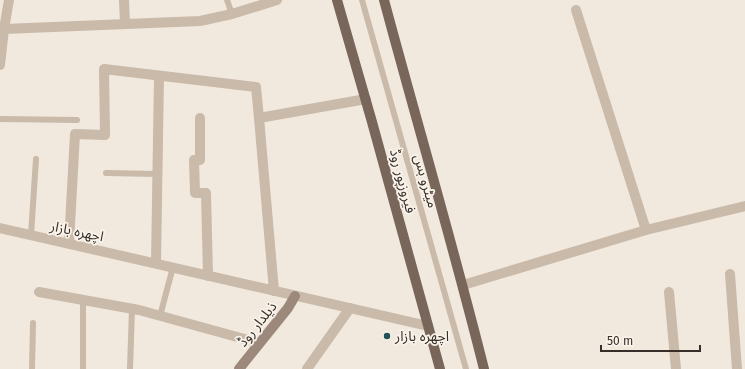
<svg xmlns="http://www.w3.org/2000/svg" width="745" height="369" font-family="'Fira Sans','Noto Sans Arabic',sans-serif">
<rect width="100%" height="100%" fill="#f2e9de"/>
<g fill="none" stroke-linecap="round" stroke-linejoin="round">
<!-- lane -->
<g stroke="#c9baaa" stroke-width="6">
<path d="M227 0 232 14"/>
<path d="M362 0 466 369"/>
<path d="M0 119 77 120"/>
<path d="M106 173 157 174"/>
<path d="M31 235 36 159"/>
<path d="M83 300V369"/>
<path d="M160 316 173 267"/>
<path d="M32 369 33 323"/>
<path d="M130 369 132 309"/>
</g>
<!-- street -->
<g stroke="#c9baaa" stroke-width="10">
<path d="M124 0 125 24"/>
<path d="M576 10 646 230"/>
<path d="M4 29 200 21 232 14 277 0"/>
<path d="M0 65 4 29 9 0"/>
<path d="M200 118V160H194L195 193H206L208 276"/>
<path d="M0 228 428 326"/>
<path d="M69 243 75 134 105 135 104 69 256 87 259 118"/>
<path d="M156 263 159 76"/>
<path d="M730 274 737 369"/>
<path d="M463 285 646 230 745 206"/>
<path d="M274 291 259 118 366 99"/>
<path d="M39 292 139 310 259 343"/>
<path d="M669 292 676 369"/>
<path d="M307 369 350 308"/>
</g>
<!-- secondary -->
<path stroke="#9d897b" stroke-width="10" d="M239 369 288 308 295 296"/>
<!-- primary -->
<g stroke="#79665b" stroke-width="10">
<path d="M337 0 372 122 440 369"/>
<path d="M384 0C417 123 453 245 484 369"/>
</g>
</g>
<!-- markers -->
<circle fill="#205257" stroke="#f9f3ea" stroke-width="1.5" cx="387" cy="336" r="4"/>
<g text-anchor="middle" stroke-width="3.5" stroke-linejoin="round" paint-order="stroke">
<!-- street labels -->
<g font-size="14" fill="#372e29" stroke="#f9f3ea">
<text transform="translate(403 181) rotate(75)" y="5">فیروزپور روڈ</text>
<text transform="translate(426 181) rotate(74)" y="5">میٹرو بس</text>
<text transform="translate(77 231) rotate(12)" y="5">اچھرہ بازار</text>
<text transform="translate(257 324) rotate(-51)" y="5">ذیلدار روڈ</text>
</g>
<!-- poi labels -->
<g font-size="14" fill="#372e29" stroke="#f9f3ea" text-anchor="start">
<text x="395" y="341">اچھرہ بازار</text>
</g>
</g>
<!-- scale -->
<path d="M601 345v6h99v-6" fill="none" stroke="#372e29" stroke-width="2"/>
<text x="607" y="345" font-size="12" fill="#372e29" stroke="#f9f3ea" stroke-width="3" paint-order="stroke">50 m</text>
</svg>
